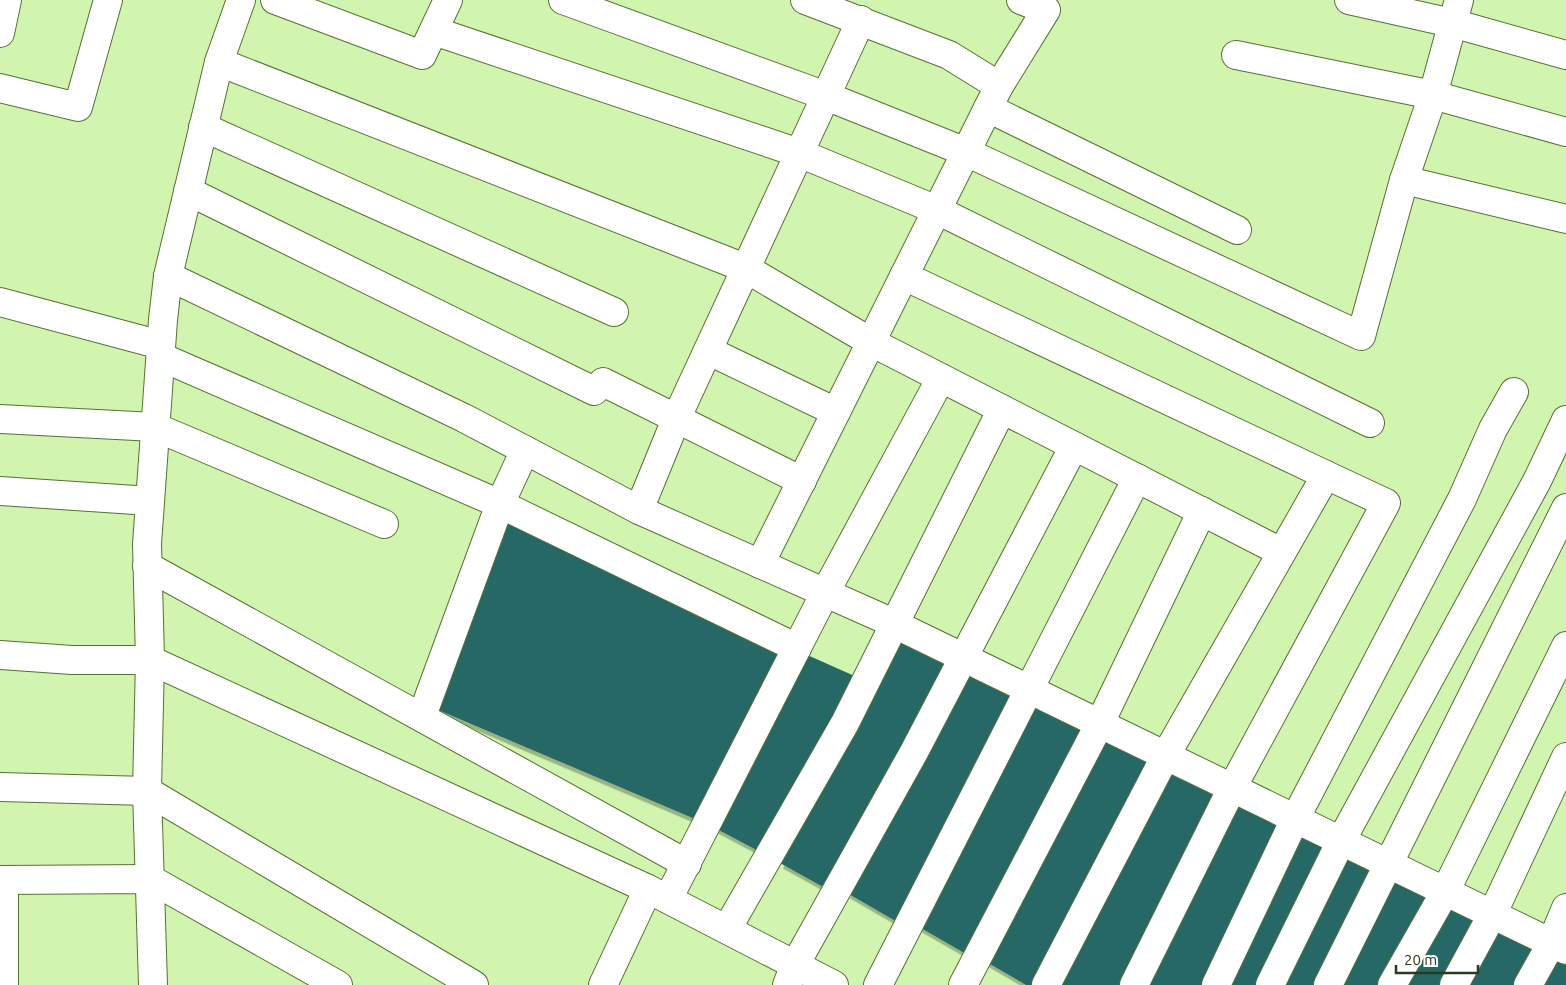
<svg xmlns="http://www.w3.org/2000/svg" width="1566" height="985" font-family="Ubuntu,sans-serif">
<defs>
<filter id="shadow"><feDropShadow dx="3" dy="5.5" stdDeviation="0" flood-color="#0004"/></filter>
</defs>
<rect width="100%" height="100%" fill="#d1f5af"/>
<!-- building -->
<g fill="#256865" filter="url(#shadow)">
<path d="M505 513 785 652 695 819 436 709Z"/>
<path d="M895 637 953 662 832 892 780 863Z"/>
<path d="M805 654 859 678 764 854 715 828Z"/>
<path d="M966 668 1018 693 899 923 847 893Z"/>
<path d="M1033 700 1086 725 966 954 914 924Z"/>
<path d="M1101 736 1154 761 1037 985H1026L983 960Z"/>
<path d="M1165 772 1218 796 1120 985H1052Z"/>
<path d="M1238 802 1291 827 1209 985H1142Z"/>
<path d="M1299 830 1327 847 1261 985H1225Z"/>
<path d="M1345 854 1377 869 1319 985H1278Z"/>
<path d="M1392 874 1431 896 1382 985H1337Z"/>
<path d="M1449 900 1484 916 1446 985H1402Z"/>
<path d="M1494 922 1541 949 1520 985H1461Z"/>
<path d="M1557 956 1566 960V985H1540Z"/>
</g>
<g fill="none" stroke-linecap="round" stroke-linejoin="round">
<defs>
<g id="minor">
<path d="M275 0 422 55 448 0"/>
<path d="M563 0 826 96 966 152 1361 336 1404 180 1433 95 1459 0"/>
<path d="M805 0 949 55 999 86"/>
<path d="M1349 0 1452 23 1566 55"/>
<path d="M434 31 799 153 937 210 1370 423"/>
<path d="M0 33 7 0"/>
<path d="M1236 55 1433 95 1566 132"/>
<path d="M219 62 745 268 871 342 1281 552"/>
<path d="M0 88 78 107 108 0"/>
<path d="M988 108 1237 230"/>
<path d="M203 127 614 312"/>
<path d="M1404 180 1566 219"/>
<path d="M188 191 594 391 603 382 802 481"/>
<path d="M168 276 464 418 639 510 882 618 1566 950"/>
<path d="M904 276 1326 475 1166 755 1046 985"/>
<path d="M0 302 161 345"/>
<path d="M709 351 836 412"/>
<path d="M161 357 500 504 797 648"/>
<path d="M0 419 155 427 384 524"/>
<path d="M0 491 150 501"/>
<path d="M639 510 677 417 861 20"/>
<path d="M760 564 999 86 1046 10 1021 0"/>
<path d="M147 566 687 864"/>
<path d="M0 655 72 660H150L648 889 834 985"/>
<path d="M422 716 500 504 525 450"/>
<path d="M0 787 147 791 474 985"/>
<path d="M0 880 150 879 338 985"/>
<path d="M668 899 825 593 941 378"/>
<path d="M727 929 845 723 1002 409"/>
<path d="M4 985V880"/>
<path d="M153 985 147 791 150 660 147 544 163 320 168 276 219 62 241 0"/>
<path d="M603 985 648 889"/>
<path d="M787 985 795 965 914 752 1074 446"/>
<path d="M878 985 1137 478"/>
<path d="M963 985 1100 723 1202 511"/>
<path d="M1134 985 1232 788 1386 503 1326 475"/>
<path d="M1216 985 1295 819 1462 499 1493 429 1514 392"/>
<path d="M1270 985 1341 841 1537 481 1566 420"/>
<path d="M1328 985 1566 508"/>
<path d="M1392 985 1445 892 1566 646"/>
<path d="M1454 985 1492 915 1566 757"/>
<path d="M1528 985 1551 944 1566 908"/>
</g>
</defs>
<!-- minor casing -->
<use href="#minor" stroke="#537231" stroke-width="30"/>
<!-- minor -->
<use href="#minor" stroke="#fff" stroke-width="28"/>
</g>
<!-- scale -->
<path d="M1396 965v8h82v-8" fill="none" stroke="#2b391d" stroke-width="2.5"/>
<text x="1404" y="965" font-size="15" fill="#2b391d" stroke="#ffffff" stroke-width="4" paint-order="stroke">20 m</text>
</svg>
